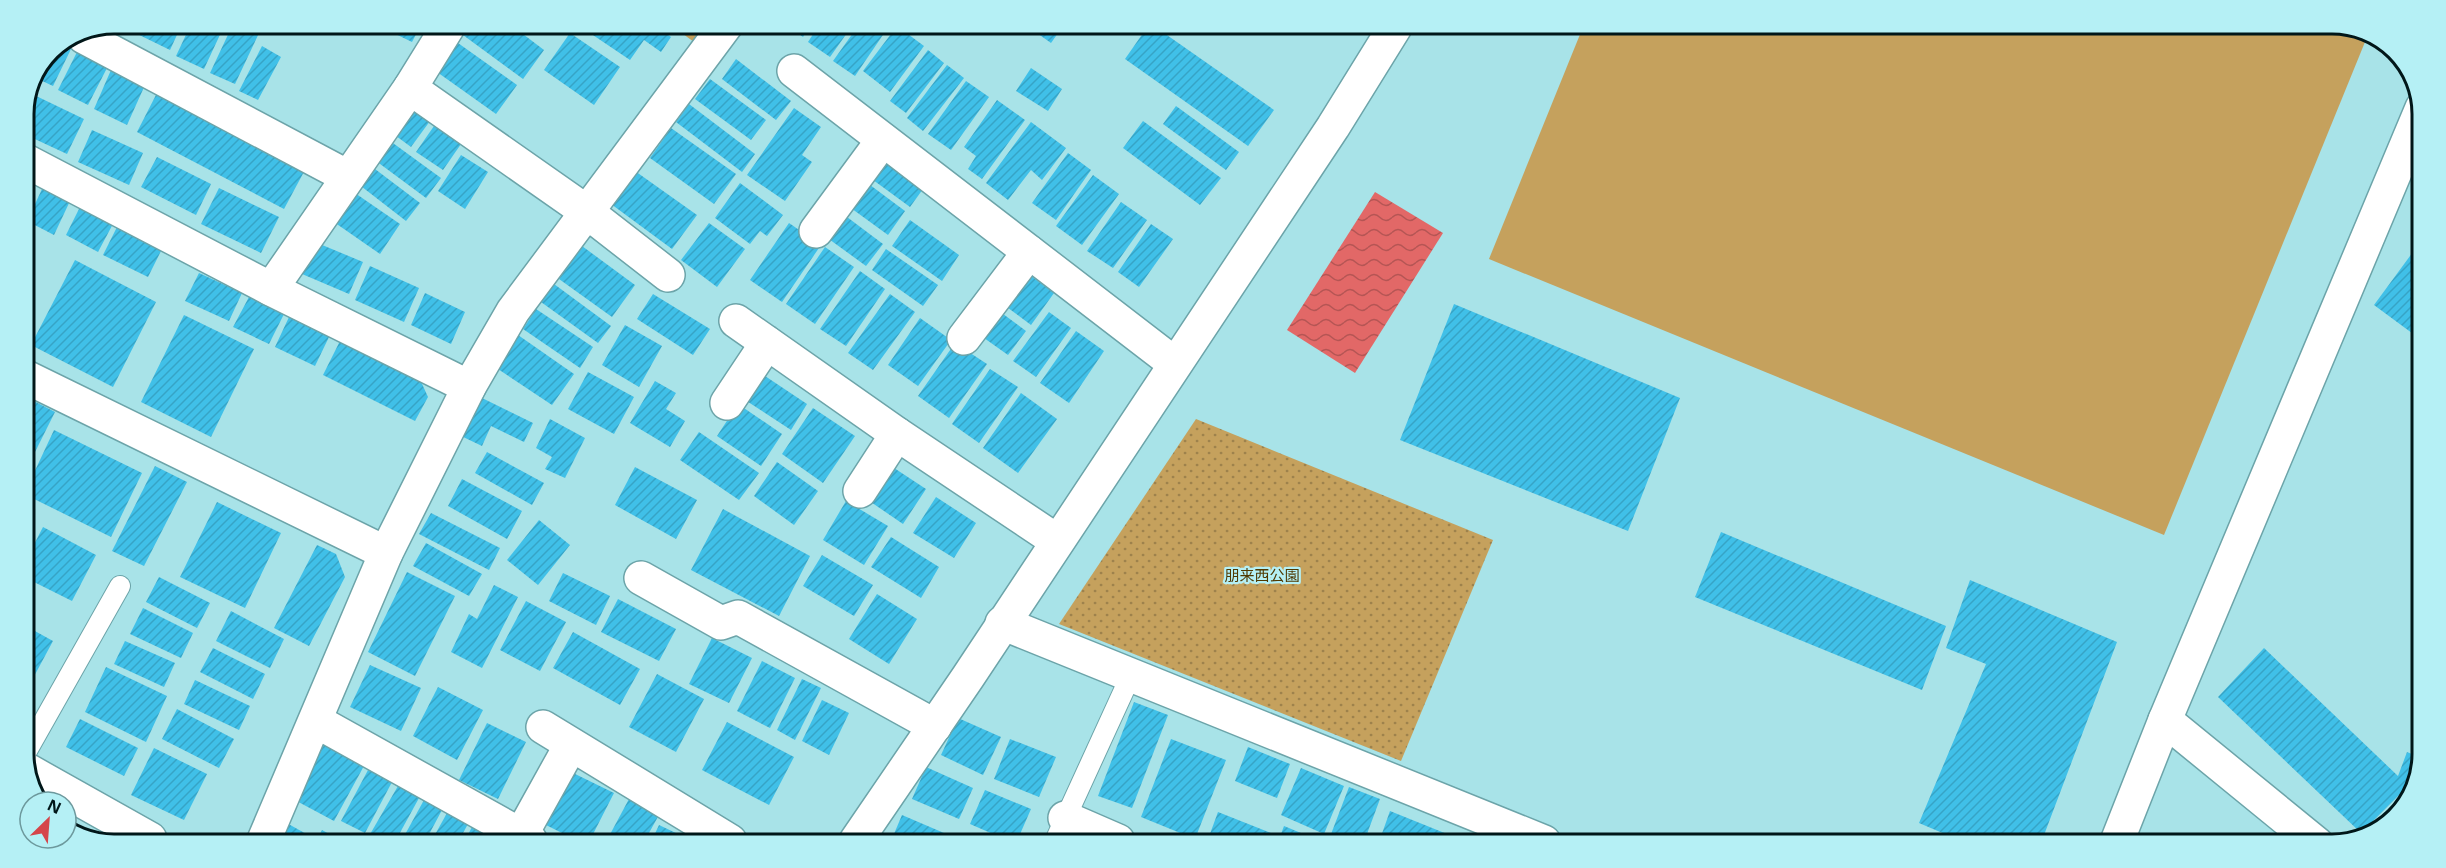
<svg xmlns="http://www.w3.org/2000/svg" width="2446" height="868" font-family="'Noto Sans','Noto Sans JP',sans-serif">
<defs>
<pattern id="park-dots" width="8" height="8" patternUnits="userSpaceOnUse" patternTransform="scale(1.5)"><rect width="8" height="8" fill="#c5a15d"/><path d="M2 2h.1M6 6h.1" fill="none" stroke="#9e824c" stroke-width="1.8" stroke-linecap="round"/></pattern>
<pattern id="water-waves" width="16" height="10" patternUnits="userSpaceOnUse" patternTransform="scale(1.5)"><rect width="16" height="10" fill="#e26867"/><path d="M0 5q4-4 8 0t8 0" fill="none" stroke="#b55554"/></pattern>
<pattern id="building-hatch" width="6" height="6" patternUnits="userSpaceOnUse" patternTransform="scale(1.5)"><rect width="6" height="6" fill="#40c0e8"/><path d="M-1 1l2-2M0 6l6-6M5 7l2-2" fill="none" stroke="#36a4c6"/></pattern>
</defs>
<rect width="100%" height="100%" fill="#a8e3e8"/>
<!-- green -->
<path fill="#c5a15d" d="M1583 27 2333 29 2365 42 2164 535 1489 259Z"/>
<!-- park -->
<g fill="url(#park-dots)">
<path d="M671 25H711L698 45Z"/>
<path d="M1196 419 1493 540 1401 761 1059 624Z"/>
</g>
<!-- water -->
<path fill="url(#water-waves)" d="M1375 192 1443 233 1355 373 1287 330Z"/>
<!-- building -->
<g fill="url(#building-hatch)">
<path d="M127 24H182L170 50 125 28Z"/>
<path d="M191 24H225L204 69 176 56Z"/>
<path d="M233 24H240L259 33 235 84 210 73Z"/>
<path d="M377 25H421L412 42Z"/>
<path d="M470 25H511L544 50 523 79 463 35Z"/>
<path d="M578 25H654L671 37 661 52 644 40 630 60Z"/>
<path d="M787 25H811L803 37Z"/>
<path d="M819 25 852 26 830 57 808 42Z"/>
<path d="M858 26H889L855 76 833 61Z"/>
<path d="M897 26 924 46 890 92 863 71Z"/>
<path d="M1027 26H1063L1051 43Z"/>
<path d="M1148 26H1154L1274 110 1248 146 1125 59Z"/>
<path d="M570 33 620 67 594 105 544 70Z"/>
<path d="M458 43 517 85 496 114 437 72Z"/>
<path d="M64 45 71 49 53 86 38 79 51 50Z"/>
<path d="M262 46 281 57 258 100 239 91Z"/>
<path d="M928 50 944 63 906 113 890 101Z"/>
<path d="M77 52 107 68 88 105 58 90Z"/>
<path d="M736 59 791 101 776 120 722 79Z"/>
<path d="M947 65 964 78 923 131 907 118Z"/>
<path d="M1031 68 1062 89 1048 111 1016 91Z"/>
<path d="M111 70 145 85 127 125 94 109Z"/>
<path d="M710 79 766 120 751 140 695 99Z"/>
<path d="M966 81 989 97 951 150 928 134Z"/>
<path d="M158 91 306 168 284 209 137 132Z"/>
<path d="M32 94 84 119 67 154 24 134V112Z"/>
<path d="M997 100 1025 120 982 179 968 169 976 156 964 147Z"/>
<path d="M406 104 430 121 411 147 388 130Z"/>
<path d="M689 104 755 154 742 172 676 122Z"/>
<path d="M1176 106 1239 152 1226 170 1163 124Z"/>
<path d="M794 108 821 127 802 155 812 162 785 201 747 175Z"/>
<path d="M1143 121 1221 178 1200 205 1123 148Z"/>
<path d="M1031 122 1066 148 1042 180 1031 170 1008 200 986 183Z"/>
<path d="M434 126 461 144 443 170 416 152Z"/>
<path d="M671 128 736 174 714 204 650 158Z"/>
<path d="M92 130 143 153 129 185 78 162Z"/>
<path d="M386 138 441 178 426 198 372 158Z"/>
<path d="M1068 153 1091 170 1056 220 1032 203Z"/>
<path d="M461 155 488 172 465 209 438 191Z"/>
<path d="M157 157 211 184 196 215 141 187Z"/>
<path d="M882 160 923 189 910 207 869 177Z"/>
<path d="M371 166 420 203 406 221 357 183Z"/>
<path d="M635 171 697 215 672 249 611 204Z"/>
<path d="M24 175 36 181 24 206Z"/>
<path d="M1093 175 1119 194 1082 245 1056 226Z"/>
<path d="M862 179 905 211 888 235 844 203Z"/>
<path d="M740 183 783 215 767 236 760 231 750 244 715 218Z"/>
<path d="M43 187 70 201 54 235 27 221Z"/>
<path d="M219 188 279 217 261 253 201 224Z"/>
<path d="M352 191 400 224 380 254 331 220Z"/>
<path d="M1121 202 1147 220 1113 268 1087 251Z"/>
<path d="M81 205 114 222 98 252 66 235Z"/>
<path d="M839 211 883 244 866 266 822 234Z"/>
<path d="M910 220 959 255 942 281 892 246Z"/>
<path d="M709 223 745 249 717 287 681 260Z"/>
<path d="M789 223 821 245 782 302 750 280Z"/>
<path d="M1151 224 1173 239 1139 287 1118 272Z"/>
<path d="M117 227 162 249 148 277 103 255Z"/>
<path d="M2421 241 2420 310V339L2374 305Z"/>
<path d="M315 242 363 262 349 294 302 274Z"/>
<path d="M582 246 635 285 612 317 559 279Z"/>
<path d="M825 247 854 267 815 324 786 304Z"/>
<path d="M886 249 938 285 923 306 872 270Z"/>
<path d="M75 260 156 302 113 387 31 345Z"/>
<path d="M370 266 419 288 404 322 355 300Z"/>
<path d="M1023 270 1054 293 1031 325 1000 302Z"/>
<path d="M860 271 885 289 846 346 820 329Z"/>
<path d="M199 273 242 293 229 321 185 301Z"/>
<path d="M554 284 611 326 598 343 541 302Z"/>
<path d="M425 293 465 312 451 344 411 325Z"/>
<path d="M653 294 710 329 693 355 637 319Z"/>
<path d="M890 294 915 312 873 370 848 353Z"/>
<path d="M249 297 284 314 269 344 233 327Z"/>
<path d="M1454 304 1680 398 1628 531 1400 440Z"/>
<path d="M995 308 1026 331 1008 355 977 333Z"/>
<path d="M536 309 593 347 580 368 523 329Z"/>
<path d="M1049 312 1071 328 1036 377 1013 361Z"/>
<path d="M184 315 254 349 211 437 141 402Z"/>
<path d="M289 317 329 337 315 366 275 347Z"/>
<path d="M920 318 951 340 918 386 888 365Z"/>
<path d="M625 325 662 346 639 387 602 365Z"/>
<path d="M1076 331 1104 351 1069 403 1040 383Z"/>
<path d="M518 335 574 374 552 405 495 367Z"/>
<path d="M342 337 418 375 428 397 415 421 323 375Z"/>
<path d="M955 343 987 364 949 418 918 396Z"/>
<path d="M990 369 1018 387 979 443 952 424Z"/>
<path d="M588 372 634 397 614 434 568 409Z"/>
<path d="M759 372 807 404 791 430 742 398Z"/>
<path d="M655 381 676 393 666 409 685 421 670 447 630 423Z"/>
<path d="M1021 393 1057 419 1018 473 983 448Z"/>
<path d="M24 396 55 412 34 454 24 450Z"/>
<path d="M478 396 533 423 524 442 491 426 482 446 459 435Z"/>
<path d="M738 404 782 434 761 466 717 436Z"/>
<path d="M813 408 855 436 823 483 782 454Z"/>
<path d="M550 419 585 438 565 478 545 469 552 457 536 448Z"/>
<path d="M54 430 142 473 111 537 24 494Z"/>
<path d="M699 432 759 473 739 500 680 460Z"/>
<path d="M487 452 544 483 532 505 475 473Z"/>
<path d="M777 462 818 491 794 525 754 496Z"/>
<path d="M888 464 926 489 903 524 865 498Z"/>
<path d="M155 466 187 482 144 566 112 551Z"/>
<path d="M635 467 697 500 676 539 615 505Z"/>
<path d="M462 479 522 511 507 539 448 506Z"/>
<path d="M936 497 976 523 954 558 913 533Z"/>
<path d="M846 501 888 526 864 565 823 540Z"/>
<path d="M217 502 281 533 245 608 180 577Z"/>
<path d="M723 509 810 556 779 616 691 570Z"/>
<path d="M431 513 500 548 489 570 419 534Z"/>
<path d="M539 520 570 545 538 585 507 560Z"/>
<path d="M43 527 96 555 72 601 24 577V564Z"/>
<path d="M1721 532 1946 626 1922 690 1695 597Z"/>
<path d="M891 537 939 567 921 598 871 567Z"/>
<path d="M426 543 482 574 469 596 413 566Z"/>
<path d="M317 545 336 554 345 577 309 646 274 628Z"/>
<path d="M822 555 873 585 854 616 803 586Z"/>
<path d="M407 572 455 596 415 676 368 652Z"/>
<path d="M563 573 610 596 596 625 549 601Z"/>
<path d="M159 577 210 603 197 628 146 602Z"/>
<path d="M1970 580 2117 642 2041 843H1966L1919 823 1986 664 1946 648Z"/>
<path d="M494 585 518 597 482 668 451 652 469 614 477 619Z"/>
<path d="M877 594 917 619 889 664 849 639Z"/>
<path d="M618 599 676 629 659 661 601 632Z"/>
<path d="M526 601 566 622 540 671 500 650Z"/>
<path d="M143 608 193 633 181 658 130 634Z"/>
<path d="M231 611 284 639 270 668 216 641Z"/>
<path d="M24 625 53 641 24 695Z"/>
<path d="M573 632 640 669 620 705 553 668Z"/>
<path d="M712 638 752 658 729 703 689 684Z"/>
<path d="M125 641 175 663 164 687 114 664Z"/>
<path d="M213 648 265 674 253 699 200 672Z"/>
<path d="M2264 648 2398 776 2407 752 2417 756V782L2408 796 2403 791 2361 833 2218 697Z"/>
<path d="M762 661 795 678 770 728 737 711Z"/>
<path d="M370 665 421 688 401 731 350 707Z"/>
<path d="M106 667 167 696 146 742 85 712Z"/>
<path d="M657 674 704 699 676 752 629 727Z"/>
<path d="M802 679 821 688 795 740 777 730Z"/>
<path d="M195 680 250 706 239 730 184 704Z"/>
<path d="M438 687 483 710 457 760 413 736Z"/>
<path d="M822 700 849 713 829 755 802 741Z"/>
<path d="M1134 702 1168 715 1132 808 1098 796Z"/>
<path d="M177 709 234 739 219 768 162 739Z"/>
<path d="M958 718 1001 737 983 775 941 755Z"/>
<path d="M80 719 138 748 124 776 66 747Z"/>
<path d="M727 722 794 757 769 805 702 770Z"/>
<path d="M487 723 526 742 498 799 459 780Z"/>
<path d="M1010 739 1056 757 1039 797 994 779Z"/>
<path d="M1171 739 1226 760 1195 839 1141 817Z"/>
<path d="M322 741 365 764 334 821 291 798Z"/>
<path d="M1248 747 1290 764 1277 798 1235 781Z"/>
<path d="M154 748 207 774 184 820 131 795Z"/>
<path d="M926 767 973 788 959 819 912 799Z"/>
<path d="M1301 768 1344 786 1324 834 1281 815Z"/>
<path d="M368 770 392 782 365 833 341 821Z"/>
<path d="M569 771 614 793 590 840H576L542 823Z"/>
<path d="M398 786 419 798 396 840H377L369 836Z"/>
<path d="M1349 787 1380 799 1364 842H1328Z"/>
<path d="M985 790 1031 809 1017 841H1009L970 824Z"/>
<path d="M629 799 659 815 645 840H607Z"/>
<path d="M424 800 442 810 426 840H402Z"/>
<path d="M1390 811 1452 836 1450 842H1379Z"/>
<path d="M1218 812 1271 833 1267 842H1207Z"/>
<path d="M447 813 468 824 459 840H432Z"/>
<path d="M902 815 951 836 949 841H891Z"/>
<path d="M66 820 93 833 90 839H86L66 825Z"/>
<path d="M283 821 310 836 308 840H273Z"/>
<path d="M659 825 678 834 674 841 652 840Z"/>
<path d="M1284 826 1318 840 1317 842H1278Z"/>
<path d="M472 827 491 838 490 840H465Z"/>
<path d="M322 830 340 840H317Z"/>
</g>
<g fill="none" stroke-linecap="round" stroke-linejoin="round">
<defs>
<g id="lane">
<path d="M24 756 120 586"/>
<path d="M1055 841 1131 675"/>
</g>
<g id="street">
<path d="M84 37 348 177"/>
<path d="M794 71 1175 364"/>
<path d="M410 88 587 212 668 275"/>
<path d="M24 160 271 289 469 387"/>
<path d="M816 231 883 140"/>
<path d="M271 289 410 88 449 25"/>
<path d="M736 321 897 434 1057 541"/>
<path d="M964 338 1029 252"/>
<path d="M24 376 386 553"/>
<path d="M727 403 767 343"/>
<path d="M860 491 897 434"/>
<path d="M641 578 721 623 738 617 935 726"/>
<path d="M1002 623 1544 842"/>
<path d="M2165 720 2317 844"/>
<path d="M316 721 530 840"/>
<path d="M543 727 730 841"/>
<path d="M29 771 150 839"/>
<path d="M1065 818 1118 841"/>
<path d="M521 835 571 745"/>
<path d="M264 840 386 553 469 387 513 311 726 25"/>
<path d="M856 841 968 677 1333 127 1395 27"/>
<path d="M2116 844 2165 720 2422 108"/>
</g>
</defs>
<!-- lane casing -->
<use href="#lane" stroke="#6ca4a9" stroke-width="22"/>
<!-- street casing -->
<use href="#street" stroke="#6ca4a9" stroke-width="36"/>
<!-- lane -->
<use href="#lane" stroke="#fff" stroke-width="20"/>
<!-- street -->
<use href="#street" stroke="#fff" stroke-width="33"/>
</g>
<g text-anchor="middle" stroke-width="4.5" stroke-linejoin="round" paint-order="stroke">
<!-- park labels -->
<g font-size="15" fill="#4f3800" stroke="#b5f0f5">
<text x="1262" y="581">朋来西公園</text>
</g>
</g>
<!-- crop -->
<path d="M0 0H2446V868H0ZM114 34H2332A80 80 0 0 1 2412 114V754A80 80 0 0 1 2332 834H114A80 80 0 0 1 34 754V114A80 80 0 0 1 114 34Z" fill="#b5f0f5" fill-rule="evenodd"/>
<path fill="none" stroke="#011719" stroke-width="3" d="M114 34H2332A80 80 0 0 1 2412 114V754A80 80 0 0 1 2332 834H114A80 80 0 0 1 34 754V114A80 80 0 0 1 114 34Z"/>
<!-- north arrow -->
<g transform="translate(48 820) rotate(25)"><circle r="28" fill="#b5f0f5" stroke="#6d999d" stroke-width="1.5"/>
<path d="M0-4.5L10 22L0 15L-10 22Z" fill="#d5454a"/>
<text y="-9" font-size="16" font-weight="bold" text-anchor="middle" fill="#011719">N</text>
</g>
</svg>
